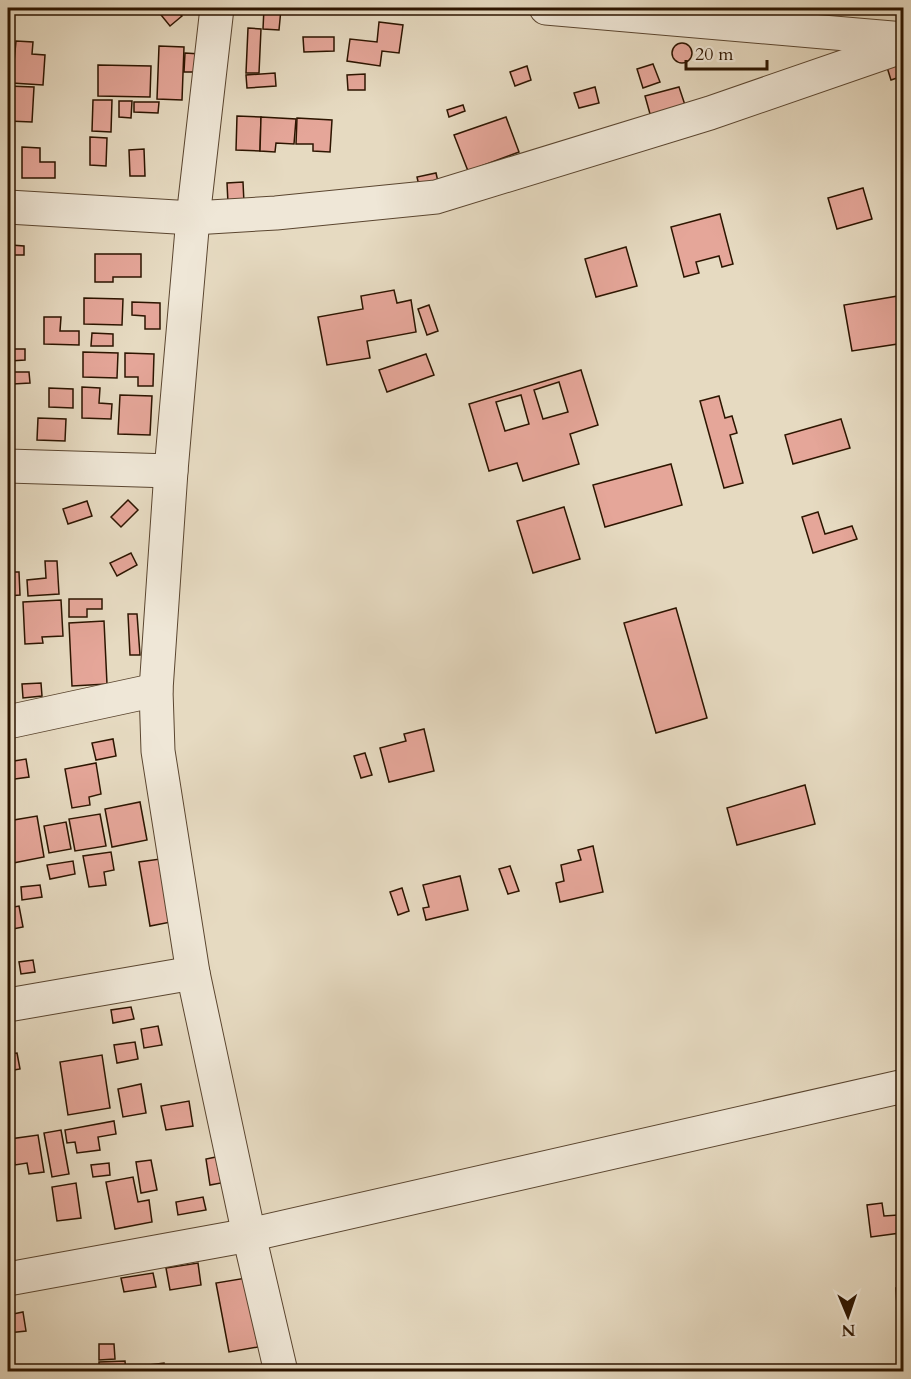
<svg xmlns="http://www.w3.org/2000/svg" width="911" height="1379" font-family="Cardo,serif">
<rect width="100%" height="100%" fill="#e6dac1"/>
<filter id="stains"><feTurbulence type="fractalNoise" baseFrequency=".00333" numOctaves="4"/><feColorMatrix values="0 0 0 0 .2 0 0 0 0 .09 0 0 0 0 .02 0 0 0 .5 -.17"/></filter>
<radialGradient id="worn" r=".72"><stop offset=".6" stop-color="#630" stop-opacity="0"/><stop offset="1" stop-color="#630" stop-opacity=".3"/></radialGradient>
<!-- building -->
<g fill="#e5a699" stroke="#2d1500" stroke-width="1.5" fill-rule="evenodd">
<path d="M161 8H174L182 16 170 26 157 10Z"/>
<path d="M264 8 281 9 279 30 263 29Z"/>
<path d="M379 22 403 25 399 53 382 51 380 66 347 61 350 39 377 42Z"/>
<path d="M248 28 261 29 259 73H246Z"/>
<path d="M303 37H334V51L304 52Z"/>
<path d="M16 41 33 42 32 54 45 55 43 85 12 83Z"/>
<circle cx="682" cy="53" r="10"/>
<path d="M159 46 184 47 182 100 157 99Z"/>
<path d="M185 53 200 54 199 72H184Z"/>
<path d="M904 58V98L897 78 891 80 886 64Z"/>
<path d="M653 64 660 82 643 88 637 69Z"/>
<path d="M98 65 151 66 150 97 98 96Z"/>
<path d="M527 66 531 80 515 86 510 72Z"/>
<path d="M275 73 276 86 247 88 246 75Z"/>
<path d="M365 74V90H348L347 75Z"/>
<path d="M8 86 34 87 32 122 8 121Z"/>
<path d="M595 87 599 103 579 108 574 93Z"/>
<path d="M679 87 687 111 652 121 645 96Z"/>
<path d="M93 100H112L111 132 92 131Z"/>
<path d="M119 101H132L131 118 119 117Z"/>
<path d="M134 102H159L158 113 134 112Z"/>
<path d="M463 105 465 111 449 117 447 110Z"/>
<path d="M237 116 261 117 260 151 236 150Z"/>
<path d="M261 117 296 119 294 144 276 143 275 152 260 151Z"/>
<path d="M506 117 519 152 468 171 454 135Z"/>
<path d="M297 118 332 120 330 152 313 151V144H296Z"/>
<path d="M90 137 107 138 106 166 90 165Z"/>
<path d="M22 147 40 148V162H55V178H22Z"/>
<path d="M144 149 145 176H130L129 150Z"/>
<path d="M436 173 439 186 420 190 417 177Z"/>
<path d="M243 182 244 203H228L227 183Z"/>
<path d="M863 188 872 219 837 229 828 198Z"/>
<path d="M720 214 733 264 722 267 719 256 696 262 699 273 684 277 671 227Z"/>
<path d="M11 245 24 246V255H11Z"/>
<path d="M626 247 637 286 596 297 585 259Z"/>
<path d="M95 254H141V277H113V282H95Z"/>
<path d="M394 290 397 303 411 300 416 332 367 341 370 358 327 365 318 317 363 309 361 296Z"/>
<path d="M904 295V343L852 351 844 305Z"/>
<path d="M84 298 123 299 122 325 84 324Z"/>
<path d="M132 302 160 303V329H145V316L132 315Z"/>
<path d="M429 305 438 331 427 335 418 309Z"/>
<path d="M44 317H61L60 331H79V345L44 344Z"/>
<path d="M92 333 113 334V346H91Z"/>
<path d="M9 349H25V360L10 361Z"/>
<path d="M83 352 118 353 117 378 83 377Z"/>
<path d="M125 353 154 354 153 386H138V377H125Z"/>
<path d="M426 354 434 375 387 392 379 370Z"/>
<path d="M581 370 598 425 570 434 579 464 523 481 517 463 489 471 469 404ZM559 382 568 412 543 419 534 390ZM521 395 529 424 505 431 496 402Z"/>
<path d="M12 372H29L30 383 13 384Z"/>
<path d="M82 387 100 388 99 403 112 404 111 419 82 418Z"/>
<path d="M49 388 73 389V408L49 407Z"/>
<path d="M120 395 152 396 150 435 118 434Z"/>
<path d="M719 396 725 418 732 416 737 433 730 435 743 483 724 488 700 401Z"/>
<path d="M38 418 66 419 65 441 37 440Z"/>
<path d="M841 419 850 448 793 464 785 435Z"/>
<path d="M671 464 682 505 605 527 593 485Z"/>
<path d="M128 500 138 510 121 527 111 517Z"/>
<path d="M87 501 92 516 68 524 63 509Z"/>
<path d="M564 507 580 559 533 573 517 521Z"/>
<path d="M818 512 825 534 852 526 857 539 813 553 802 517Z"/>
<path d="M131 553 137 565 117 576 110 563Z"/>
<path d="M45 561H57L59 594 28 596 27 580 46 578Z"/>
<path d="M8 572H19L20 595 8 596Z"/>
<path d="M69 599H102V609H87V617H69Z"/>
<path d="M61 600 63 636 42 637 43 643 25 644 23 602Z"/>
<path d="M8 602H13L14 620H8Z"/>
<path d="M676 608 707 718 656 733 624 623Z"/>
<path d="M128 614H137L140 655H130Z"/>
<path d="M104 621 107 684 72 686 69 623Z"/>
<path d="M41 683 42 696 23 698 22 684Z"/>
<path d="M424 729 434 771 389 782 380 748 406 741 404 734Z"/>
<path d="M113 739 116 756 96 760 92 743Z"/>
<path d="M365 753 372 775 361 778 354 756Z"/>
<path d="M26 759 29 777 8 780V762Z"/>
<path d="M96 763 101 794 89 797 90 805 72 808 65 769Z"/>
<path d="M805 785 815 824 737 845 727 808Z"/>
<path d="M140 802 147 840 112 847 105 809Z"/>
<path d="M100 814 106 846 75 851 69 819Z"/>
<path d="M37 816 44 857 8 864V821Z"/>
<path d="M66 822 71 849 49 853 44 826Z"/>
<path d="M593 846 603 892 560 902 556 883 564 881 561 865 581 860 578 850Z"/>
<path d="M111 852 114 870 104 872 106 885 89 887 83 856Z"/>
<path d="M160 859 171 922 150 926 139 862Z"/>
<path d="M73 861 75 874 50 879 47 865Z"/>
<path d="M510 866 519 891 508 894 499 869Z"/>
<path d="M460 876 468 910 426 920 423 908 429 907 423 885Z"/>
<path d="M40 885 42 897 22 900 21 887Z"/>
<path d="M402 888 409 911 398 915 390 892Z"/>
<path d="M19 906 23 927 8 930V908Z"/>
<path d="M33 960 35 972 21 974 19 962Z"/>
<path d="M131 1007 134 1019 113 1023 111 1010Z"/>
<path d="M158 1026 162 1045 144 1048 141 1029Z"/>
<path d="M135 1042 138 1059 117 1063 114 1045Z"/>
<path d="M17 1053 20 1069 8 1071V1054Z"/>
<path d="M102 1055 110 1108 68 1115 60 1062Z"/>
<path d="M141 1084 146 1113 123 1117 118 1089Z"/>
<path d="M189 1101 193 1126 166 1130 161 1106Z"/>
<path d="M114 1121 116 1134 98 1137 100 1150 77 1153 75 1142 67 1143 65 1130Z"/>
<path d="M61 1130 69 1174 52 1177 44 1133Z"/>
<path d="M38 1135 44 1172 29 1174 27 1163 15 1165 10 1139Z"/>
<path d="M216 1157 221 1183 210 1185 206 1159Z"/>
<path d="M151 1160 157 1190 141 1193 136 1162Z"/>
<path d="M109 1163 110 1175 93 1177 91 1165Z"/>
<path d="M133 1177 138 1202 149 1200 152 1222 115 1229 106 1182Z"/>
<path d="M76 1183 81 1218 57 1221 52 1187Z"/>
<path d="M203 1197 206 1210 178 1215 176 1202Z"/>
<path d="M882 1203 884 1216 898 1215 900 1233 871 1237 867 1205Z"/>
<path d="M198 1263 201 1285 170 1290 166 1268Z"/>
<path d="M153 1273 156 1287 124 1292 121 1278Z"/>
<path d="M246 1278 258 1347 229 1352 216 1283Z"/>
<path d="M896 1288H904V1306H897Z"/>
<path d="M23 1312 26 1331 8 1333V1315Z"/>
<path d="M99 1344H114L115 1359 99 1360Z"/>
<path d="M125 1361 126 1372H99V1362Z"/>
<path d="M164 1363 165 1372H134L133 1367Z"/>
</g>
<g fill="none" stroke-linecap="round" stroke-linejoin="round">
<defs>
<g id="street">
<path d="M217 8 193 218 171 471 156 690 158 751 193 973 249 1235 281 1372"/>
<path d="M546 8 904 39"/>
<path d="M8 207 193 218 276 213 436 197 710 113 904 46"/>
<path d="M8 466 171 471"/>
<path d="M8 722 156 690"/>
<path d="M8 1005 193 973"/>
<path d="M8 1279 249 1235 904 1086"/>
</g>
</defs>
<!-- street casing -->
<use href="#street" stroke="#5b4630" stroke-width="35"/>
<!-- street -->
<use href="#street" stroke="#efe7d7" stroke-width="33"/>
</g>
<!-- margin -->
<rect width="911" height="1379" fill="none" stroke="#e6dac1" stroke-width="30"/>
<rect x="9" y="9" width="893" height="1361" fill="none" stroke="#2d1500" stroke-width="3"/>
<rect x="15" y="15" width="881" height="1349" fill="none" stroke="#2d1500" stroke-width="1.5"/>
<!-- north arrow -->
<g transform="translate(848 1316) rotate(178)" stroke="#efe7d7" stroke-width="4.5" paint-order="stroke">
<path d="M0-4.5L10 22L0 15L-10 22Z" fill="#2d1500"/>
<text y="-9" font-size="16" font-weight="bold" text-anchor="middle" fill="#2d1500">N</text>
</g>
<!-- scale -->
<path d="M686 60v9h81v-9" fill="none" stroke="#2d1500" stroke-width="3"/>
<text x="695" y="60" font-size="18" fill="#2d1500" stroke="#efe7d7" stroke-width="4.5" paint-order="stroke">20 m</text>
<rect width="100%" height="100%" filter="url(#stains)"/>
<rect width="100%" height="100%" fill="url(#worn)"/>
</svg>
